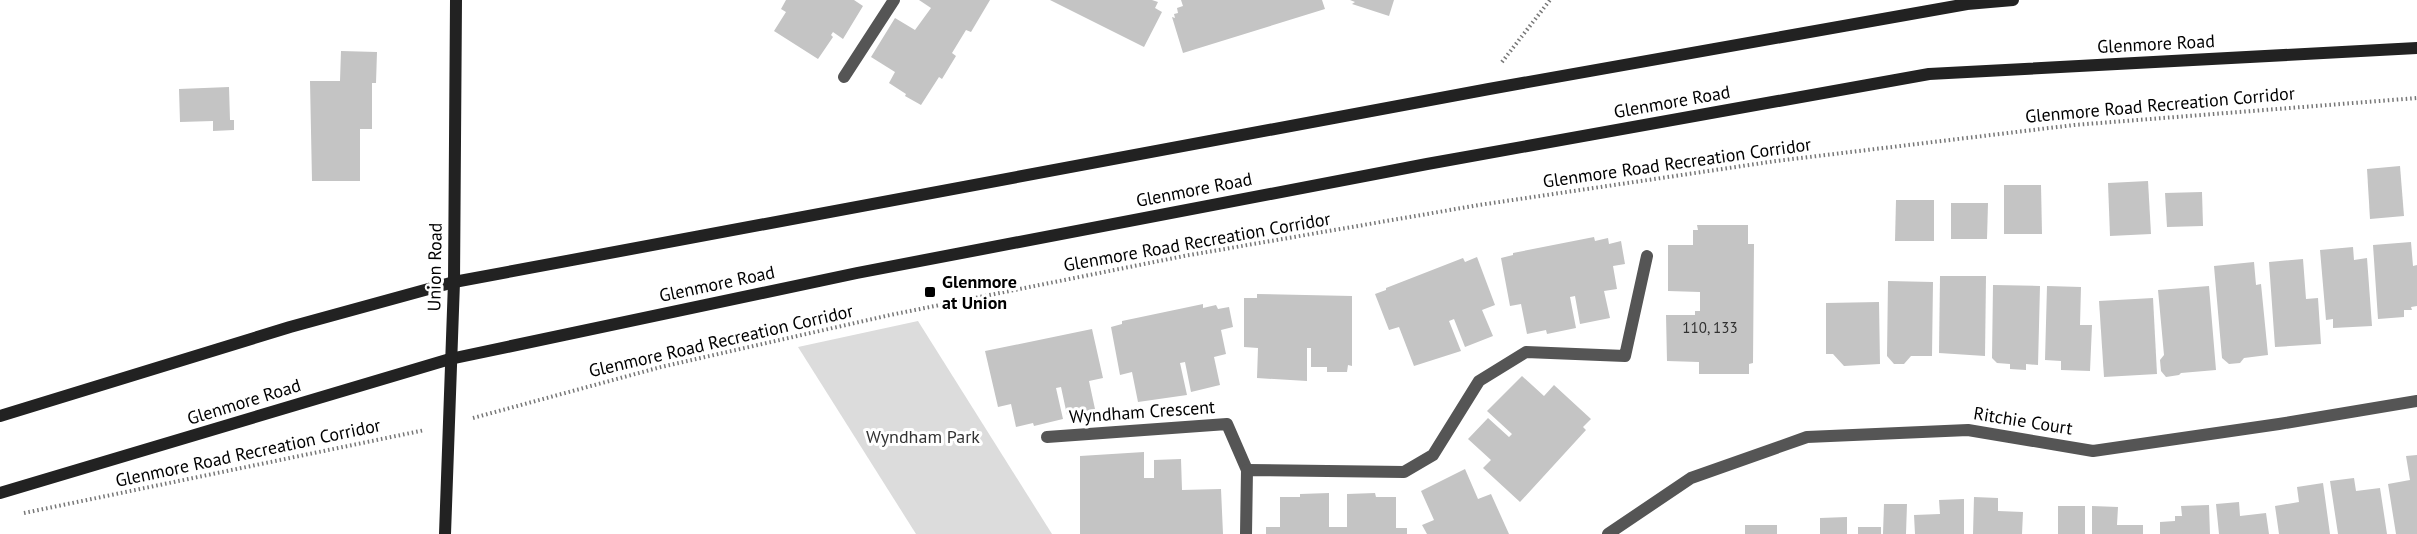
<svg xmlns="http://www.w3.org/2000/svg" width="2417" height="534" font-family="'PT Sans',sans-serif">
<rect width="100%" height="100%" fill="#fff"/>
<!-- green -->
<path fill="#dcdcdc" d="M918 321 1052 534H916L798 347Z"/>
<!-- building -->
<g fill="#c4c4c4">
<path d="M786 0H854L863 6 843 39 833 32 831 35 833 37 818 59 774 31 786 12 781 9Z"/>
<path d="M919 0H990L971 32 966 30 952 53 956 56 942 79 939 77 921 105 905 96 906 94 889 83 895 72 871 57 895 18 915 30 931 8Z"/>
<path d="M1050 0H1152L1158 2 1155 8 1162 12 1144 47Z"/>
<path d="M1181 0H1322L1325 9 1183 53 1172 17 1175 18 1174 14 1178 13 1177 8 1183 6Z"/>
<path d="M1350 0H1394L1389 16 1352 4 1355 2Z"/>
<path d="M341 51 377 52 376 83H372V129H360V181H312L310 81H340Z"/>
<path d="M229 87 230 120H234V130L213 131V121L180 122 179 89Z"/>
<path d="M2400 166 2404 216 2370 219 2367 169Z"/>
<path d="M2148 181 2151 234 2110 236 2108 183Z"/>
<path d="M2004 185H2041L2042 234H2004Z"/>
<path d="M2202 192 2203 226 2167 227 2165 193Z"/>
<path d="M1896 200H1934V241H1895Z"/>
<path d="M1951 203H1988L1987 239H1951Z"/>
<path d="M1697 225H1748V244H1754L1753 363 1749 364V374H1699V362L1667 361 1666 315H1695V311H1700V292L1668 291V245H1693V230H1698Z"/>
<path d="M1594 237 1595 241 1608 238 1609 244 1621 241 1625 264 1613 266 1617 289 1604 291 1610 318 1580 324 1575 296 1570 297 1576 328 1547 334 1546 330 1527 334 1521 304 1510 306 1501 258 1513 255V253Z"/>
<path d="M2411 242 2413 266 2417 265V306L2411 307 2412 310H2404V317L2378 319 2373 245Z"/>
<path d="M2353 247 2354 260 2367 258 2372 326 2333 328V319L2326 320 2320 250Z"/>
<path d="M1477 257 1495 305 1482 310 1493 336 1465 347 1454 319 1449 321 1461 351 1414 366 1399 327 1389 330 1375 294 1386 290V288L1463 258 1465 262Z"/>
<path d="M2303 259 2306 299 2318 298 2321 344 2275 347 2269 262Z"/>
<path d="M2254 262 2256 285 2261 284 2268 355 2244 358 2240 363 2229 364 2222 358 2214 266Z"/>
<path d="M1940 276H1986L1985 356 1939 353Z"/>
<path d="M1888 281 1933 282 1932 356H1911L1904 364H1894L1887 356Z"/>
<path d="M1993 285 2040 286 2038 365 2026 364V370L2010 369V364L1997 363 1992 358Z"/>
<path d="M2047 286 2081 287 2080 325H2092L2090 371 2061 370V361L2045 360Z"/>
<path d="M2209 286 2216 370 2181 373 2179 375 2166 377 2161 371 2160 360 2164 355 2158 290Z"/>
<path d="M1257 294 1352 296V366L1348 365 1347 372H1327V367H1311V348H1307V381L1257 378 1258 348 1244 347V298H1257Z"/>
<path d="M2153 298 2157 374 2104 377 2099 301Z"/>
<path d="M1879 302 1880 364 1844 366 1833 354H1826V303Z"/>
<path d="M1203 304V308L1216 305 1218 309 1229 307 1233 327 1221 330 1226 354 1214 357 1220 385 1191 392 1185 362 1180 363 1187 395 1138 402 1132 372 1120 375 1111 327 1122 324V321Z"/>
<path d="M1092 329 1103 378 1089 381 1095 409 1067 415 1061 387 1056 388 1063 419 1034 426 1033 423 1016 427 1011 404 998 407 985 351Z"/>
<path d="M1522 376 1544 396 1554 385 1591 419 1583 427 1586 430 1520 502 1483 468 1491 460 1468 439 1488 418 1509 437 1512 434 1487 411Z"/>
<path d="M1144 452V478H1154V460L1181 459 1182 490 1221 489 1223 534H1080V456Z"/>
<path d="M2417 455V534H2396L2388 484 2410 480 2406 456Z"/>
<path d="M1465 469 1478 499 1491 494 1509 534H1427L1422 525 1434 520 1421 491Z"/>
<path d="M2354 478 2356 491 2380 488 2387 534H2338L2330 481Z"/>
<path d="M2323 483 2330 534H2279L2275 506 2299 502 2297 487Z"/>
<path d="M1329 493V527H1347V494L1375 493 1376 497H1396V528H1407V534H1266V527H1280V497H1300V494Z"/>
<path d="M1974 497 1998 498V511L2023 512 2022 534H1973Z"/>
<path d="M1964 499V534H1915L1914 515 1940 514 1939 500Z"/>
<path d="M2239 502 2240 516 2266 513 2269 534H2219L2216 504Z"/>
<path d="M1884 504H1907L1906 534H1883Z"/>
<path d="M2209 505 2210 534H2160V522L2175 521V516H2182L2181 506Z"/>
<rect x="2058" y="506" width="27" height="28"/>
<path d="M2092 506 2118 507 2117 525H2143V534H2092Z"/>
<path d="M1847 517V534H1820V518Z"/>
<rect x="1745" y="525" width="32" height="9"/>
<rect x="1858" y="527" width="23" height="7"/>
</g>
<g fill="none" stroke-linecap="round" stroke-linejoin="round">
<!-- path -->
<g stroke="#777" stroke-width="4" stroke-dasharray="1.5 3" stroke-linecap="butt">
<path d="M1502 62 1550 0"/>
<path d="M473 418 661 367 890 315 1184 256 1479 205 1776 161 2074 125 2417 98"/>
<path d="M24 513 425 430"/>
</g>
<!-- street -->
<g stroke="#555" stroke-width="12">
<path d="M844 77 894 0"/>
<path d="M1047 437 1227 424 1247 470"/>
<path d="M1246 534 1247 470 1404 472 1433 455 1479 381 1526 352 1625 356 1647 256"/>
<path d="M1608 534 1691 478 1807 437 1968 430 2093 451 2279 424 2417 401"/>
</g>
<!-- secondary -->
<g stroke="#222" stroke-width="12">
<path d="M0 416 290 327 454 282 1489 89 1967 4 2013 0"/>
<path d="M0 493 450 359 857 273 1427 164 1929 74 2417 48"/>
<path d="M445 534 454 282 456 0"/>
</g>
</g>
<!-- markers -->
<rect fill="#000" stroke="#fff" stroke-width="2" x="924" y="286" width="12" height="12" rx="3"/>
<g text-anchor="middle" stroke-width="6" stroke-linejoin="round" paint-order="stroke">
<!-- number labels -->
<g font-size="15" fill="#313131">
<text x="1710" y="333">110, 133</text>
</g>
<!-- street labels -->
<g font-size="18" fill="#000" stroke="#fff">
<text transform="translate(2156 44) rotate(-3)" y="6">Glenmore Road</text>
<text transform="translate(1672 102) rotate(-10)" y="6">Glenmore Road</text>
<text transform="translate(2160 105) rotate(-5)" y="6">Glenmore Road Recreation Corridor</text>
<text transform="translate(1677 163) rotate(-8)" y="6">Glenmore Road Recreation Corridor</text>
<text transform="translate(1194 190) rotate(-11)" y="6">Glenmore Road</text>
<text transform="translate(1197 242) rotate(-10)" y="6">Glenmore Road Recreation Corridor</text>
<text transform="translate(435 267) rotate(-89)" y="6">Union Road</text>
<text transform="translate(717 284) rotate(-12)" y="6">Glenmore Road</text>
<text transform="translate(721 341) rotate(-13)" y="6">Glenmore Road Recreation Corridor</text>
<text transform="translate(244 402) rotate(-17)" y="6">Glenmore Road</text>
<text transform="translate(1142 412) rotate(-4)" y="6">Wyndham Crescent</text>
<text transform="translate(2023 421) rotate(9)" y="6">Ritchie Court</text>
<text transform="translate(248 453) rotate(-12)" y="6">Glenmore Road Recreation Corridor</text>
</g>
<!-- poi labels -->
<g font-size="18" font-weight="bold" fill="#000" stroke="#fff" text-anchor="start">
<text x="942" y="288">Glenmore<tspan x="942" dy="21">at Union</tspan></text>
</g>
<!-- park labels -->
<g font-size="18" fill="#333" stroke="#fff">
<text x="923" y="443">Wyndham Park</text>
</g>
</g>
</svg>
